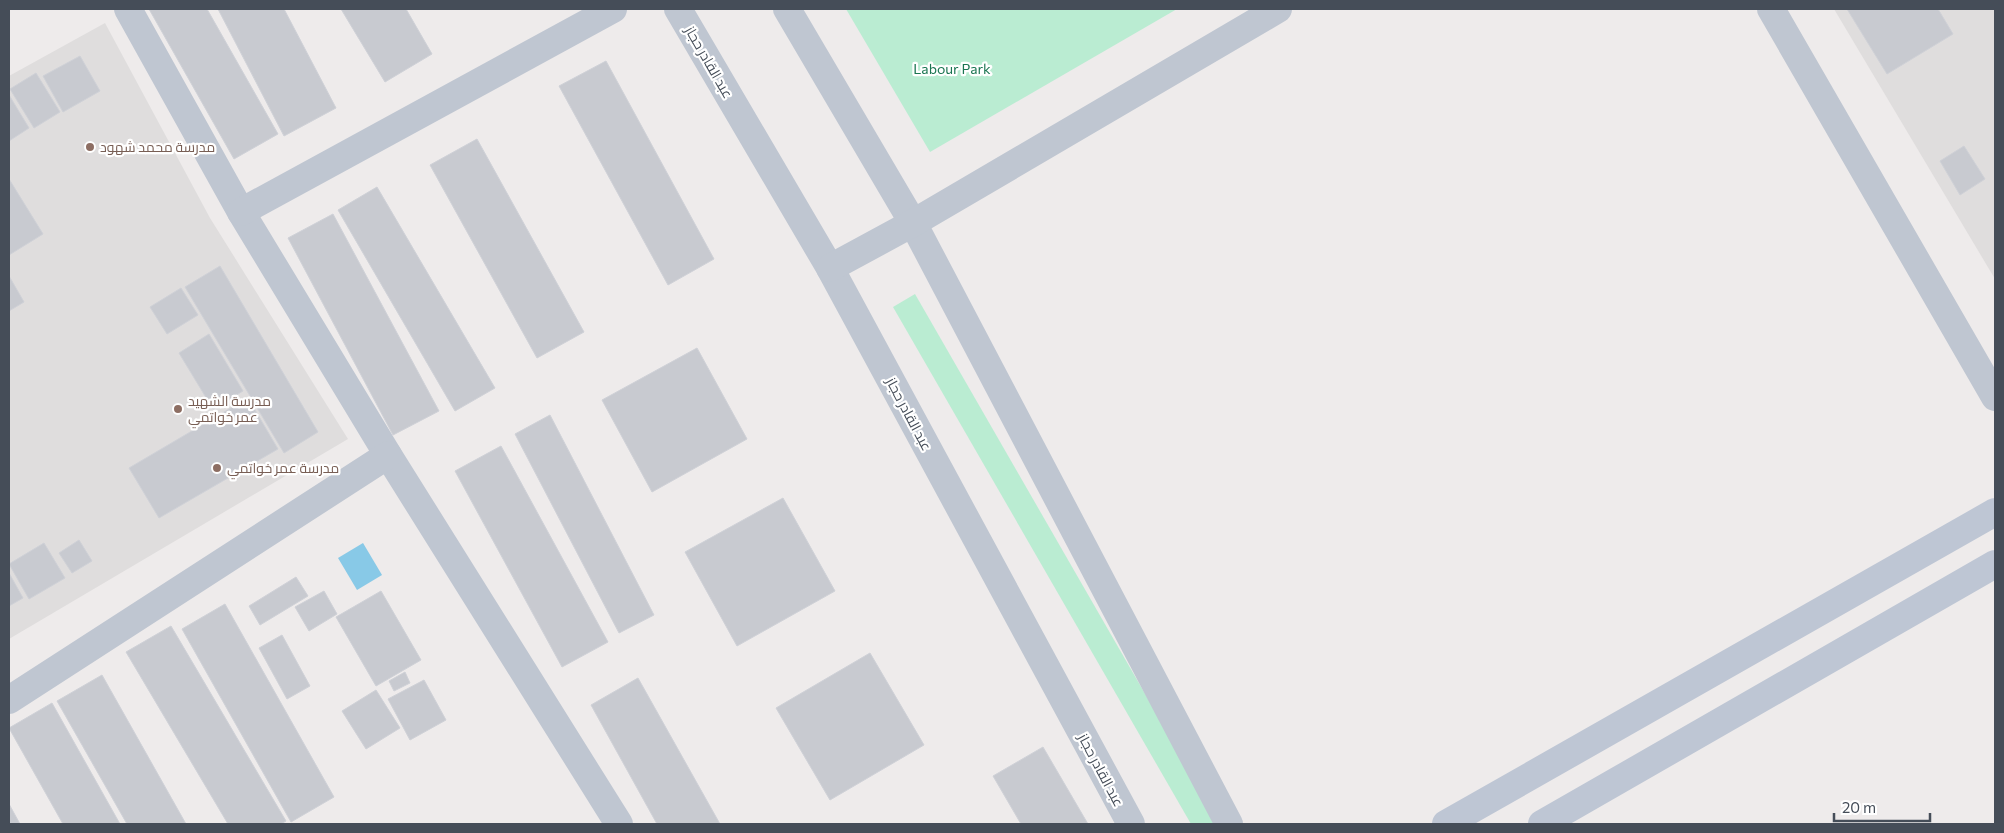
<svg xmlns="http://www.w3.org/2000/svg" width="2004" height="833" font-family="Commissioner,Cairo,sans-serif">
<rect width="100%" height="100%" fill="#eeebeb"/>
<!-- education -->
<g fill="#dfdddd">
<path d="M1834 9H1995V279Z"/>
<path d="M105 23 210 218 348 439 9 639V76Z"/>
</g>
<!-- green -->
<g fill="#baecd2">
<path d="M846 9H1177L930 152Z"/>
<path d="M915 294 1220 824H1191L893 307Z"/>
</g>
<!-- water -->
<path fill="#88c9e7" d="M363 543 382 575 357 590 338 558Z"/>
<!-- building -->
<g fill="#c8cad0" stroke="#cfd1d7">
<path d="M149 9H207L278 134 234 159Z"/>
<path d="M218 9H284L336 108 284 136Z"/>
<path d="M341 9H406L432 54 385 82Z"/>
<path d="M1847 9H1938L1953 34 1887 74Z"/>
<path d="M80 56 100 91 63 112 43 76Z"/>
<path d="M606 61 714 259 668 285 559 86Z"/>
<path d="M36 73 60 112 34 128 10 89Z"/>
<path d="M9 95 29 128 9 141Z"/>
<path d="M477 139 584 332 537 358 430 165Z"/>
<path d="M1964 146 1985 179 1960 195 1940 161Z"/>
<path d="M9 179 43 234 9 255Z"/>
<path d="M377 187 495 388 455 411 338 210Z"/>
<path d="M333 214 439 411 393 435 288 238Z"/>
<path d="M220 266 318 432 284 453 185 287Z"/>
<path d="M9 276 24 302 9 311Z"/>
<path d="M181 288 198 315 167 334 150 307Z"/>
<path d="M209 334 243 391 213 409 179 353Z"/>
<path d="M697 348 747 439 652 492 602 400Z"/>
<path d="M248 398 278 449 159 518 129 468Z"/>
<path d="M550 415 654 615 619 633 515 434Z"/>
<path d="M501 446 608 642 562 667 455 471Z"/>
<path d="M783 498 835 591 737 646 685 552Z"/>
<path d="M79 540 92 561 72 573 59 553Z"/>
<path d="M44 543 65 578 29 599 9 564Z"/>
<path d="M9 573 23 598 9 606Z"/>
<path d="M296 577 308 596 260 625 249 606Z"/>
<path d="M324 591 337 614 309 631 295 607Z"/>
<path d="M381 591 421 660 376 686 336 617Z"/>
<path d="M225 604 334 797 291 822 182 629Z"/>
<path d="M171 626 286 821 281 824H228L126 652Z"/>
<path d="M282 635 310 686 287 699 259 648Z"/>
<path d="M870 653 924 745 830 800 776 708Z"/>
<path d="M405 672 410 683 394 691 389 681Z"/>
<path d="M102 675 186 824H127L57 701Z"/>
<path d="M638 678 720 824H657L591 705Z"/>
<path d="M424 680 446 720 410 740 388 699Z"/>
<path d="M376 690 400 728 366 749 342 711Z"/>
<path d="M52 703 120 824H63L9 728Z"/>
<path d="M1043 747 1088 824H1021L993 776Z"/>
<path d="M9 804 20 824H9Z"/>
</g>
<g fill="none" stroke-linecap="round" stroke-linejoin="round">
<!-- minor -->
<g stroke="#bfc6d1" stroke-width="28">
<path d="M128 9 241 212 388 455 619 824"/>
<path d="M678 9 830 268 1131 824"/>
<path d="M787 9 913 223 1229 824"/>
<path d="M1771 9 1995 397"/>
<path d="M241 212 613 9"/>
<path d="M830 268 913 223 1278 9"/>
<path d="M9 700 388 455"/>
</g>
<!-- secondary -->
<g stroke="#bec6d4" stroke-width="28">
<path d="M1446 824 1995 512"/>
<path d="M1542 824 1995 564"/>
</g>
</g>
<!-- markers -->
<g fill="#8d6e63" stroke="#fff" stroke-width="2">
<circle cx="90" cy="147" r="5"/>
<circle cx="178" cy="409" r="5"/>
<circle cx="217" cy="468" r="5"/>
</g>
<g text-anchor="middle" stroke-width="4.5" stroke-linejoin="round" paint-order="stroke">
<!-- street labels -->
<g font-size="14" fill="#454d58" stroke="#fff">
<text transform="translate(709 62) rotate(60)" y="5">عبد القادر حجاز</text>
<text transform="translate(909 414) rotate(62)" y="5">عبد القادر حجاز</text>
<text transform="translate(1101 770) rotate(62)" y="5">عبد القادر حجاز</text>
</g>
<!-- park labels -->
<g font-size="14" fill="#1a7551" stroke="#fff">
<text x="952" y="74">Labour Park</text>
</g>
<!-- education labels -->
<g font-size="14" fill="#785e54" stroke="#fff" text-anchor="start">
<text x="100" y="152">مدرسة محمد شهود</text>
<text x="188" y="406">مدرسة الشهيد<tspan x="188" dy="16">عمر خواتمي</tspan></text>
<text x="227" y="473">مدرسة عمر خواتمي</text>
</g>
</g>
<!-- border -->
<rect width="2004" height="833" fill="none" stroke="#454d58" stroke-width="20"/>
<!-- scale -->
<path d="M1834 813v8h96v-8" fill="none" stroke="#454d58" stroke-width="2.5"/>
<text x="1842" y="813" font-size="15" fill="#454d58" stroke="#ffffff" stroke-width="4" paint-order="stroke">20 m</text>
</svg>
